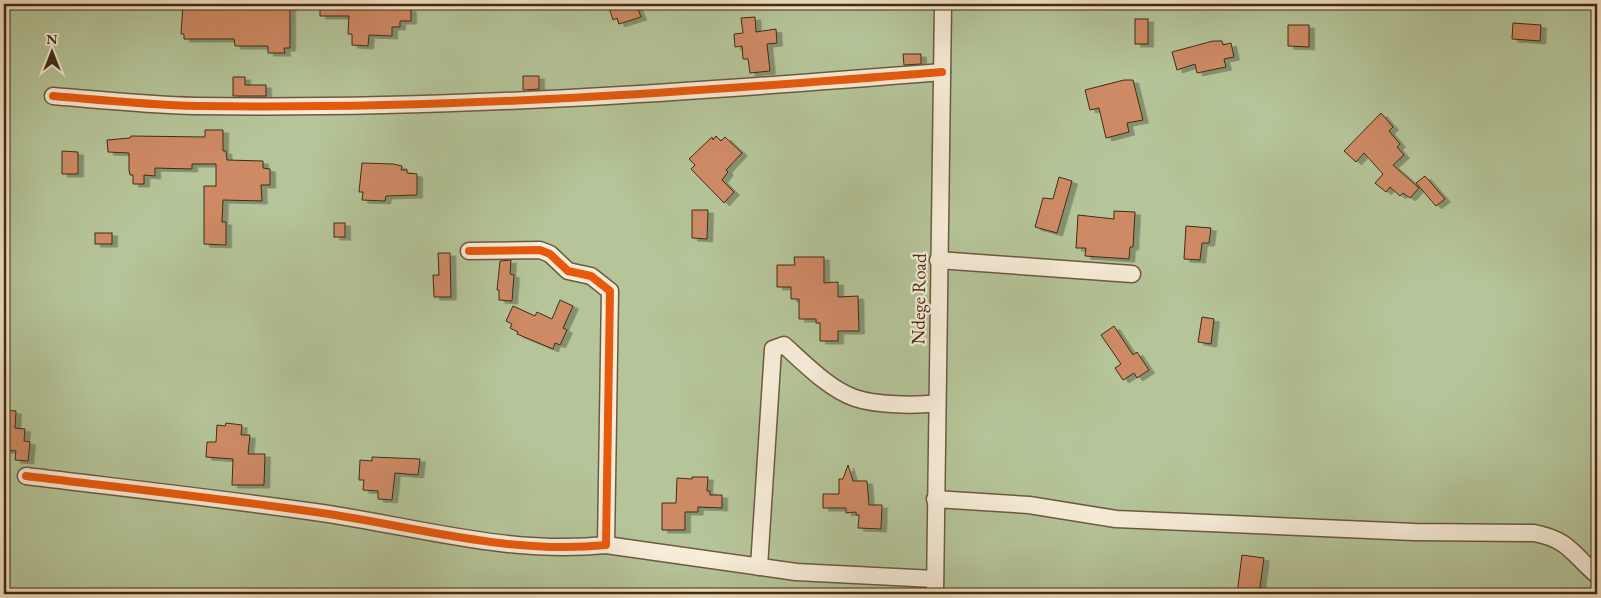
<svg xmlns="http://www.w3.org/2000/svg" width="1601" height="598" font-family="'EB Garamond',serif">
<defs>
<filter id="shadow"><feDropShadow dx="5.5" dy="3" stdDeviation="0" flood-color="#0004"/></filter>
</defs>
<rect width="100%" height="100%" fill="#f3e3c4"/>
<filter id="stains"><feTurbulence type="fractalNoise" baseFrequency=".004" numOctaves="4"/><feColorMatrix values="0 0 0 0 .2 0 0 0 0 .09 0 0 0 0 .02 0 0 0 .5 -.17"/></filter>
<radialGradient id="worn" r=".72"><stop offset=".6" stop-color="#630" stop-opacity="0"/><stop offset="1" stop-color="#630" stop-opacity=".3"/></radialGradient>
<!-- green -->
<rect fill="#b5c599" stroke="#7a7857" x="4" y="4" width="1593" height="590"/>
<!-- building -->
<g fill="#ce8a65" stroke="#402b15" filter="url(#shadow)">
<path d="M183 4H290V48H284L285 53H268V46H235L234 39H184V34H181Z"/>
<path d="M320 4H404V8L411 9V21H400V27H392V36L369 35 368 46 352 45V34H348L349 16H320Z"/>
<path d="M613 4H636L641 17 619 24 617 18 613 20 609 8 614 7Z"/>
<path d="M755 17 756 32 776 29 777 43 767 44 770 71 750 73 748 59H743L742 46 735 47 734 34 743 33 741 18Z"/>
<rect x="1135" y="19" width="13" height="25"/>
<path d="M1513 23 1541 25 1540 41 1512 39Z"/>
<path d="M1288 25H1309V47L1288 46Z"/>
<path d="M1213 41H1222L1223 45 1231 43 1234 57 1224 59 1226 67 1197 73 1195 64 1177 70 1172 52Z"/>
<path d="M903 54H921V64L904 65Z"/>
<path d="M523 76H539V89L523 90Z"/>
<path d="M233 77H245V85H266V96H233Z"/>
<path d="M1124 80H1133L1143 120 1127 123 1129 132 1106 138 1099 108 1090 110 1085 90Z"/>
<path d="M1381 113 1393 127 1389 131 1400 144 1397 147 1404 155 1393 165 1419 188 1410 198 1403 193 1400 196 1390 187 1386 192 1375 183 1383 174 1364 153 1356 162 1344 151Z"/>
<path d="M205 130H223V151H226L227 160 263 161V168L270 169V185H261L262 201 223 200 222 222H226V245L204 244V186H216V164H192V169L155 168V176L144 175V184H133V175H130L129 170V153L108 152 107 140 130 138 131 136 205 137Z"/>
<path d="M716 136 721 141 725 137 742 153 726 170 728 172 722 180 734 192 724 203 691 169 695 165 689 159 712 137 713 140Z"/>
<path d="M62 151 78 152V174H62Z"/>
<path d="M362 163 393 164 402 166 401 170H407V173L417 174V195L386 196 385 201 362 200 363 192H359Z"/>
<path d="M1425 176 1445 199 1436 206 1416 183Z"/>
<path d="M1059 177 1072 181 1057 233 1035 227 1043 198 1053 199Z"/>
<path d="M692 210H708L707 239 692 238Z"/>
<path d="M1114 211 1135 212 1133 247H1130L1129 259 1085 256 1086 248H1076L1078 215 1114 219Z"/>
<rect x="334" y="223" width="11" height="14"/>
<path d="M1186 226 1211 228 1209 243H1202L1200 260 1184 259Z"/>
<rect x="95" y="233" width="17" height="11"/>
<path d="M438 253H450L451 297H434L433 275H439Z"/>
<path d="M794 257H824V283L838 282V297L858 296 859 331H838V341H820V323H816V319H799V299H791V287H777V265H795Z"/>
<path d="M511 260 510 274 514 275 512 301 499 300V290H497L500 261Z"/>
<path d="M560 300 573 306 563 328 567 330 560 345 555 343 553 349 517 334 518 332 510 328 512 324 506 321 513 306 535 316 537 312 552 319Z"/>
<path d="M1202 317 1214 319 1211 344 1198 342Z"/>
<path d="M1114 326 1133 355 1137 352 1149 370 1137 378 1134 373 1123 380 1115 368 1121 364 1101 335Z"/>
<path d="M4 410 16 411 15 428 25 429 24 441 30 442 28 461 15 460 16 451 4 450Z"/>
<path d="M226 423 242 425 241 435H250L248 454H265L264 485H232L233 459 206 457 207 442H216L217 425 225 426Z"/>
<path d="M372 457 420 459 418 475 395 473 392 500 378 499V491L363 490 364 480H359L360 460 372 461Z"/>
<path d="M848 465 853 481H867L869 505H882L881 529 858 528 859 515H856V512L846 513V508H823V494H839V479H843Z"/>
<path d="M692 477H708L707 491H710V495H722V508L698 507V512H685V530H662V503H676L677 478 692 479Z"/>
<path d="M1242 555 1264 558 1259 594H1237Z"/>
</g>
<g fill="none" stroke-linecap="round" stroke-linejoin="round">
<defs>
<g id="street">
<path d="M53 96C100 100 148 105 196 106 446 110 693 92 942 72"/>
<path d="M938 260 1132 274"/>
<path d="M26 476C124 488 224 499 322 513 417 527 510 555 606 545L610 291 591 276 568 271 550 254 540 250 469 251"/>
<path d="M935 499 1029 505 1116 519 1414 532 1534 533C1570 540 1572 554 1597 575"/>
<path d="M606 545 796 572 935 579"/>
<path d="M759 567 773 349 784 345C804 363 829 389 855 398 875 405 915 406 936 403"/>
<path d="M935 594 943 4"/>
</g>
</defs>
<!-- street casing -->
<use href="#street" stroke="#6d5941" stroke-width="19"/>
<!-- street -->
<use href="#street" stroke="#f7edd9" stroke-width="16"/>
<defs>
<g id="cycleway">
<path d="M53 96C100 100 148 105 196 106 446 110 693 92 942 72"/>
<path d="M26 476C124 488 224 499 322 513 417 527 510 555 606 545L610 291 591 276 568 271 550 254 540 250 469 251"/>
</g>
</defs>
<!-- cycleway casing -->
<use href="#cycleway" stroke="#f7edd9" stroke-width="11"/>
<!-- cycleway -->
<use href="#cycleway" stroke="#e8590c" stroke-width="8"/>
</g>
<g text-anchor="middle" stroke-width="4.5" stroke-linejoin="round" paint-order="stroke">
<!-- street labels -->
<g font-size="19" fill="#402b15" stroke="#f7edd9">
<text transform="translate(918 299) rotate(-89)" y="7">Ndege Road</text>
</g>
</g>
<!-- margin -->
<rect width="1601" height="598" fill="none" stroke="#f3e3c4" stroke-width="20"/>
<rect x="5" y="5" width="1591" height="588" fill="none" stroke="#402b15" stroke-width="2.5"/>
<rect x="10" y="10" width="1581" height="578" fill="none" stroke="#402b15"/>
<!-- north arrow -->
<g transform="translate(52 52)" stroke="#f7edd9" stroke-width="4" paint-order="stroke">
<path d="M0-4L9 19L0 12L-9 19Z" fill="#402b15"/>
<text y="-8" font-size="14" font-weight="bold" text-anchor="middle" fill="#402b15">N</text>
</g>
<rect width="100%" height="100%" filter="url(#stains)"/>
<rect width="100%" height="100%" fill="url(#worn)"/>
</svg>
